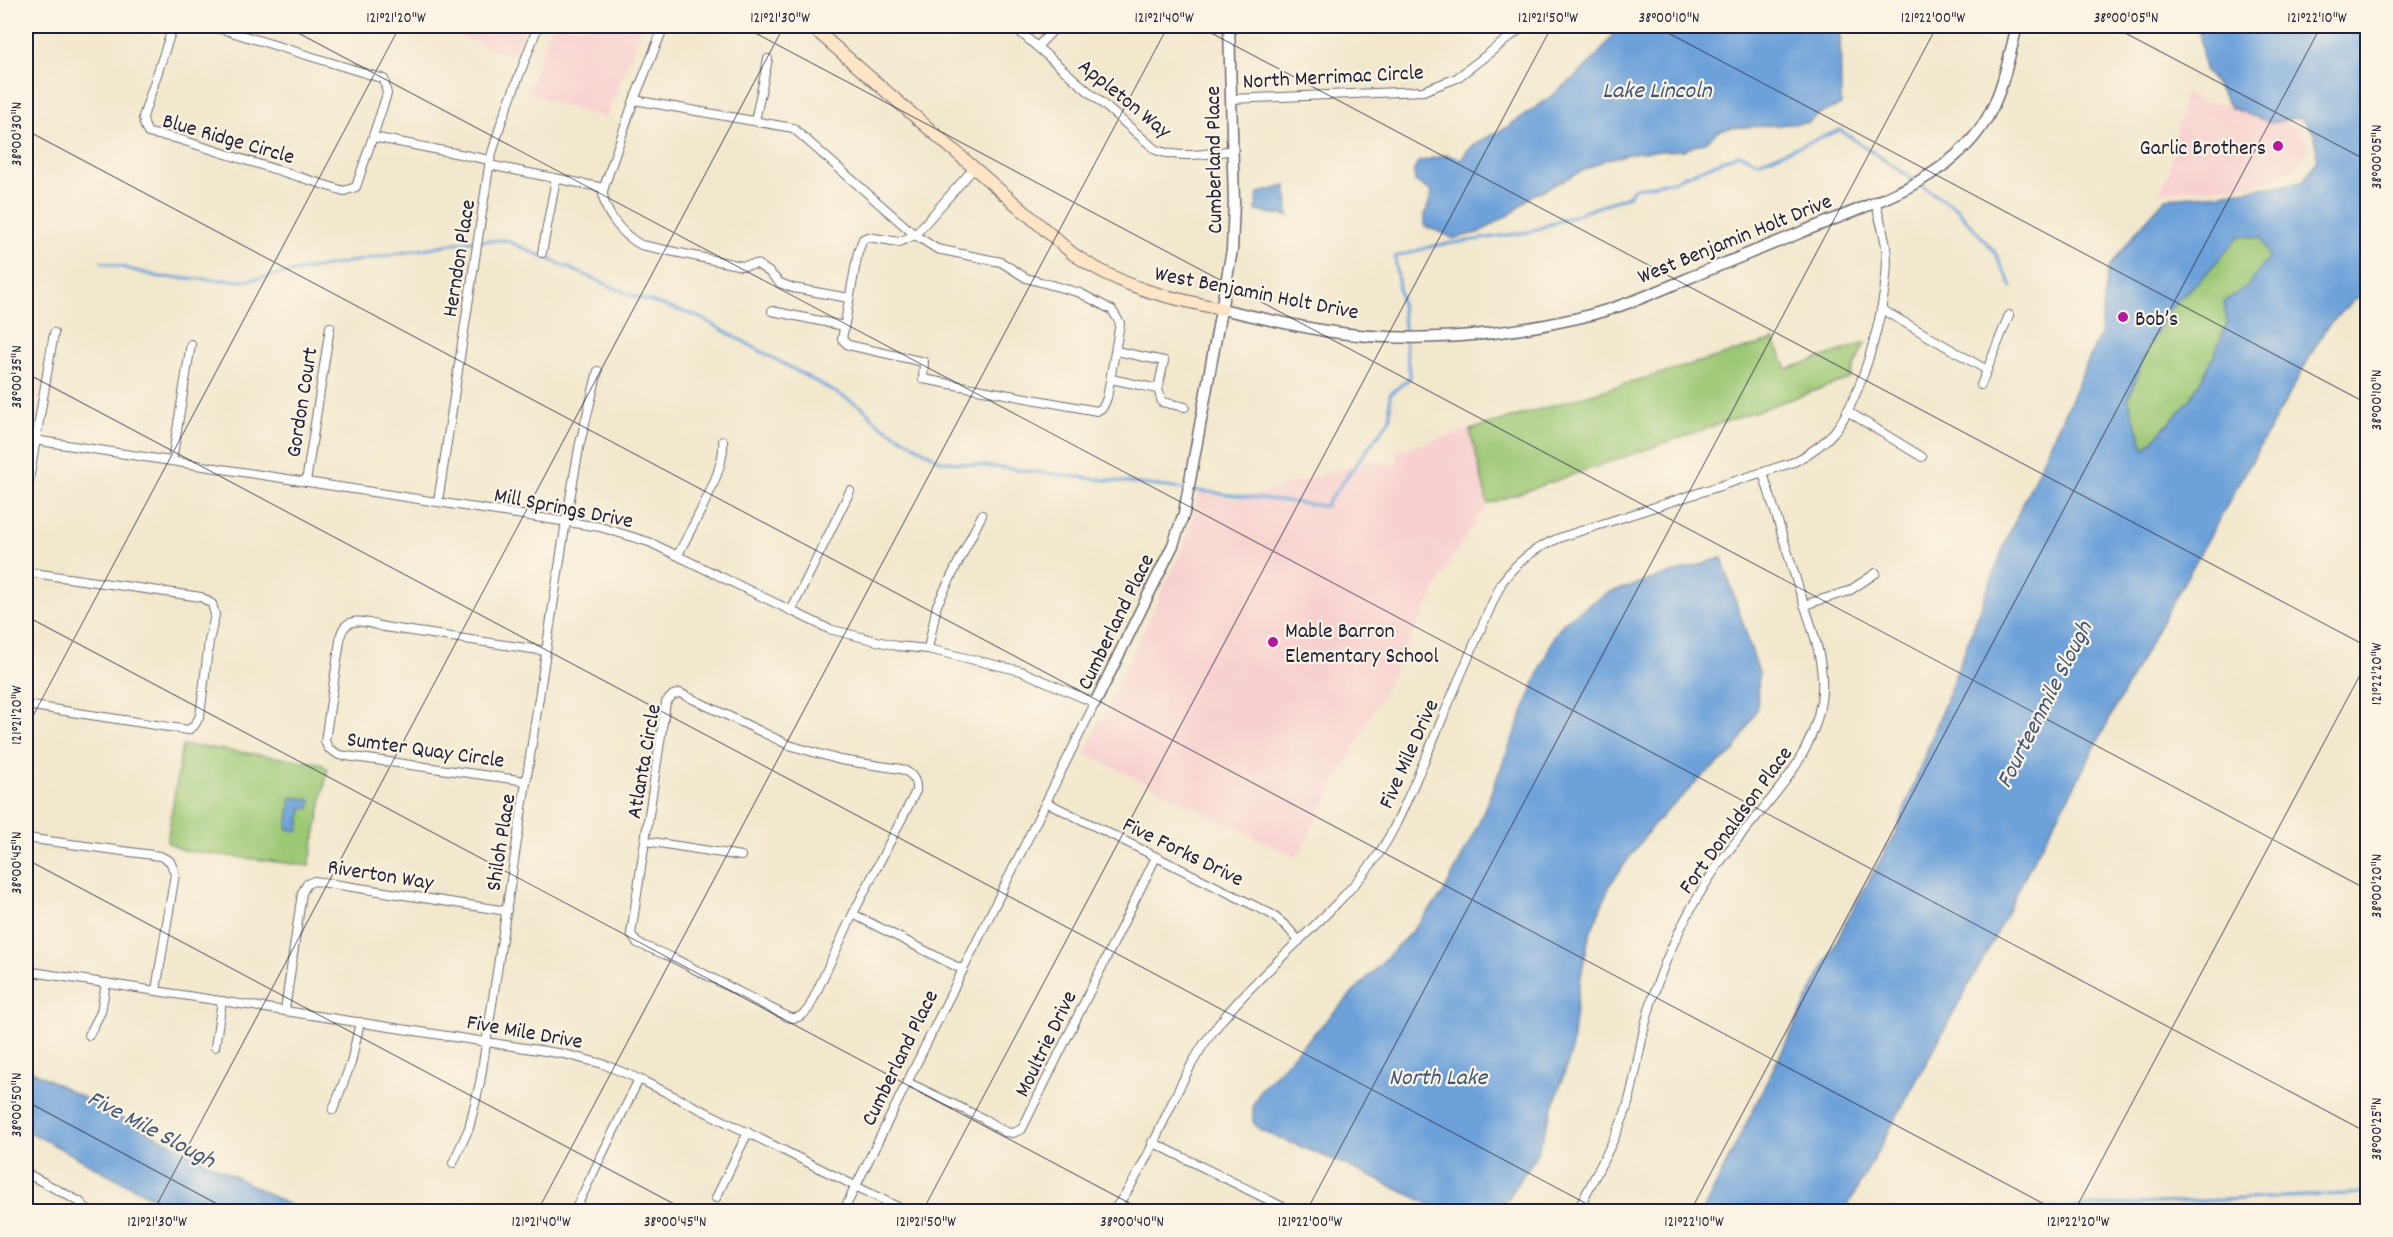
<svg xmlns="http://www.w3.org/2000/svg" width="2393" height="1237" font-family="Dekko,sans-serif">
<rect width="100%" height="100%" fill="#fcf5e5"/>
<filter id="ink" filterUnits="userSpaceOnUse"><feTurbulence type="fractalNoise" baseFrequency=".0167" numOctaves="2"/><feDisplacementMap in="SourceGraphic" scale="12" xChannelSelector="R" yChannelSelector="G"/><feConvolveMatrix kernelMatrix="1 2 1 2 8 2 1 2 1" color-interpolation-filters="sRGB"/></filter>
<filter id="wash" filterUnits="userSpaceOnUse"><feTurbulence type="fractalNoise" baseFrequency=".008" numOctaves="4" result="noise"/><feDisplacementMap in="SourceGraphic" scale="24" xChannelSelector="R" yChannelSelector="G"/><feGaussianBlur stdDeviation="1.35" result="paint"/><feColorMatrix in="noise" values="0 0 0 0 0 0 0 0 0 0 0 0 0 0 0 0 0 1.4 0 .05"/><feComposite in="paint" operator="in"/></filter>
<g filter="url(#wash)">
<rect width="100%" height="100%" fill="#f2e8cd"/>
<!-- built -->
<g fill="#f7d0cf">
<path d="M432 26H525L513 56Z"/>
<path d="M552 26H642L606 118 555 103 527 91Z"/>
<path d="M2185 91 2205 103 2214 102 2258 113 2297 128 2310 145 2300 160 2285 174 2266 183 2160 192 2169 172Z"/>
<path d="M1470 430 1488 504 1456 551 1297 858 1085 753 1184 546 1200 493 1236 500 1366 462 1398 465 1395 452Z"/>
</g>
<!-- green -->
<g fill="#9cc875" stroke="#5f7558" stroke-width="1.5">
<path d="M2367 209 1755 1212 2179 242Z"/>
<path d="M1774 340 1787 369 1865 343 1849 379 1488 504 1470 430Z"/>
<path d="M182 746 203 747 319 763 328 769 309 866 182 850 167 842Z"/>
</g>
<!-- water -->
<g fill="#6da1d9" stroke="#48628a" stroke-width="1.5" fill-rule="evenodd">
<path d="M1617 26H1840L1841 105 1819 114 1808 123 1731 128 1720 130 1707 141 1684 150 1639 152 1607 159 1531 196 1514 212 1480 232 1453 239C1445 232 1434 231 1425 226V215L1432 192 1415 181 1414 170 1418 162 1446 155 1462 159C1464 156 1466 151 1470 148 1478 140 1499 133 1510 125 1542 104 1603 61 1617 26Z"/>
<path d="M2198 26H2367V299H2355L2326 328 2140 661 2067 800 2029 868 1994 939 1845 1211H1703L1848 918 1896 832 2008 536 2100 335 2108 269 2140 227 2166 198 2220 194 2303 182 2317 160 2315 133 2300 117 2271 123 2232 108 2205 70ZM2239 236 2261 237 2269 257 2250 284 2224 302 2227 323 2214 356 2190 400 2145 449 2128 400 2147 349 2172 306 2206 274Z"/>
<path d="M1287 186 1288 216 1256 211 1258 193Z"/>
<path d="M1722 558 1759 673 1757 709 1734 752 1705 774 1653 825 1611 883 1589 936 1578 991 1571 1053 1552 1110 1536 1156 1500 1211H1444L1344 1164 1262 1131 1253 1122V1105L1261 1089 1412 931 1443 894 1478 825 1553 638 1564 622 1607 593Z"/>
<path d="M291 797 311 800 310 808H302L299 831 287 829Z"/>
<path d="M26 1068 301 1211H177L26 1130Z"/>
</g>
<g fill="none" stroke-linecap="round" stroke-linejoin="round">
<!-- stream -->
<g stroke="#6da1d9" stroke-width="3">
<path d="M1919 184 1956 208 1994 251 2012 287"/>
<path d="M102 262 160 277 243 281 468 241 505 240 633 296 697 316 862 407 879 424 941 461 1184 489"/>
<path d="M1405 334 1395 257 1433 246 1529 232 1628 196 1635 188 1673 181 1739 154 1759 162 1840 130 1914 180"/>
<path d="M1191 490 1325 506 1390 419V394L1410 378 1405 340"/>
<path d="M1965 1212 2368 1193"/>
</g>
</g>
</g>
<g filter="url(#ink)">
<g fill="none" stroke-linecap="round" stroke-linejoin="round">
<defs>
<g id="minor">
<path d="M173 26 143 117 144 124 148 133 175 138 344 191 356 187 387 94 384 79 212 26"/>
<path d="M1013 26 1156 150C1180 159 1208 154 1233 150"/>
<path d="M1037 47 1057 26"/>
<path d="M1231 99 1423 91 1457 78 1524 26"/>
<path d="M634 100 664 26"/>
<path d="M755 121 768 59"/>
<path d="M373 137 490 160"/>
<path d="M489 165 604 188"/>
<path d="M542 253 556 179"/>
<path d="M849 298 793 288 780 283 769 272 757 264 742 266 641 245C623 235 602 212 603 190L634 100 793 128 915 235 937 249 1001 262 1026 278 1080 293 1112 310 1120 323 1107 398 1103 407 1097 411 923 379 924 362 848 345 842 339 858 252 863 239 868 237 899 242 915 235 974 168"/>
<path d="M1881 309 1987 370"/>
<path d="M772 311 844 326"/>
<path d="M1111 379 1158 389 1164 361 1116 351"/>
<path d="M1981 385 2009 315"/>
<path d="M1158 389 1162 402 1185 407"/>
<path d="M1847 411 1922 457"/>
<path d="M34 440 600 527 649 542 829 629 897 646 928 649 1021 671 1095 703 843 1212"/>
<path d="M172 461 191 344"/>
<path d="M306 482 330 327"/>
<path d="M26 498 54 333"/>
<path d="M438 502 490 160 501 123 538 26"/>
<path d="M678 555C692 525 726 472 723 441"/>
<path d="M26 572 201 597 212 604 215 615 209 641 200 716 194 726 188 730 26 705"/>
<path d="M1804 605 1849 591 1876 573"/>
<path d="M791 611 850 491"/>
<path d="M928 649 937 605 982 515"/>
<path d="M680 693 789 745 840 760 901 769C912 773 917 779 916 791L853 914 809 1008C803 1016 797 1020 788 1017L671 957 637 943 631 934 666 702 673 695Z"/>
<path d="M526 781 339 755 328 748 325 741 341 634C347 614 369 623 384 627L546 651"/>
<path d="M1046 802 1271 914 1286 926 1299 941"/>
<path d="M26 838 160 856 170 861 175 874 156 990"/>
<path d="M646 841 741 856"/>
<path d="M853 914 963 970"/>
<path d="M26 971 564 1054 603 1064 639 1079 908 1212"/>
<path d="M285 1010 302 893 307 884 314 881 507 911"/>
<path d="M89 1035 101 1012 106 983"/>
<path d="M215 1047 222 1001"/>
<path d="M907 1082 984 1119 1005 1132 1013 1133 1022 1129 1156 857"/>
<path d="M333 1110 351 1063 360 1022"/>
<path d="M1152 1142 1293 1212"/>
<path d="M453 1163 469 1128 480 1083 566 521 580 443 598 371"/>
<path d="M26 1173 80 1202 89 1212"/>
<path d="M716 1198 748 1132"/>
<path d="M574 1212 639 1079"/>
<path d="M1112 1212C1154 1161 1171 1088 1211 1034 1258 971 1325 924 1373 862 1396 831 1410 792 1426 757 1451 698 1475 640 1502 582 1518 560 1537 546 1562 537L1794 462C1809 454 1823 445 1834 432 1863 398 1892 291 1886 247 1884 232 1879 216 1875 202"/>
<path d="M1577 1212C1593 1179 1612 1147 1625 1113 1635 1085 1638 1054 1645 1025 1659 969 1684 915 1716 868 1753 813 1811 770 1821 701 1827 662 1810 623 1798 586 1786 548 1775 511 1763 473"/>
</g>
<g id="tertiary">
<path d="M1222 309C1256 317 1291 325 1326 331 1408 344 1497 337 1578 318 1617 309 1655 293 1691 277 1728 262 1765 247 1802 232 1862 207 1932 187 1974 137 2001 105 2007 64 2017 26"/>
<path d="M1095 703 1173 545 1184 513 1232 250 1234 202 1229 26"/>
</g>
<path id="secondary" d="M811 26 1073 254C1125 289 1162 296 1222 309"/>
</defs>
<!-- minor casing -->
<use href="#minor" stroke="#6b676e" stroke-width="10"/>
<!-- tertiary casing -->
<use href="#tertiary" stroke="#6b676e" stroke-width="13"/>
<!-- secondary casing -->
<use href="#secondary" stroke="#6b676e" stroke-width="14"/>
<!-- minor -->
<use href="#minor" stroke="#fff" stroke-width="8"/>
<!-- tertiary -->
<use href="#tertiary" stroke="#fff" stroke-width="10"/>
<!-- secondary -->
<use href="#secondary" stroke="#fde5c5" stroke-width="12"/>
</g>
</g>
<!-- ticks -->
<path fill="none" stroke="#22223b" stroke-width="1.5" stroke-opacity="0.45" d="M285 26 2368 1133M742 26 2368 890M1198 26 2368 647M1655 26 2368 404M2112 26 2368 161M26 130 2059 1212M26 373 1602 1212M26 616 1146 1212M26 729 400 26M26 859 689 1212M26 1101 232 1212M153 1212 784 26M537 1212 1168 26M922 1212 1552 26M1306 1212 1937 26M1690 1212 2321 26M2074 1212 2368 660"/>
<!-- markers -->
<g fill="#b5179e" stroke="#fcf5e5" stroke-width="2">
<circle cx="2278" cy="146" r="6"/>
<circle cx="2123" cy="317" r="6"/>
<circle cx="1273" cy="642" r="6"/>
</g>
<g text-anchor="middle" stroke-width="4.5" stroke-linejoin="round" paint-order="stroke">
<!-- street labels -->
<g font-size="22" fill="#22223b" stroke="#fcf5e5">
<text transform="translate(1333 75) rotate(-3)" y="8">North Merrimac Circle</text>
<text transform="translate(1126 97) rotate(39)" y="8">Appleton Way</text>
<text transform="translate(229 137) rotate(16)" y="8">Blue Ridge Circle</text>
<text transform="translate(1212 160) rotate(-91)" y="8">Cumberland Place</text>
<text transform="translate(1734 237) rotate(-22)" y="8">West Benjamin Holt Drive</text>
<text transform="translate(457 258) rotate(-81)" y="8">Herndon Place</text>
<text transform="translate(1257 291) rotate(11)" y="8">West Benjamin Holt Drive</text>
<text transform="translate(300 402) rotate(-81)" y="8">Gordon Court</text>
<text transform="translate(564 506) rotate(11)" y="8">Mill Springs Drive</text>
<text transform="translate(1114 621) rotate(-64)" y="8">Cumberland Place</text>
<text transform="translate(426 748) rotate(8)" y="8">Sumter Quay Circle</text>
<text transform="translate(1407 753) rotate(-66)" y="8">Five Mile Drive</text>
<text transform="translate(642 761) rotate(-80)" y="8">Atlanta Circle</text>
<text transform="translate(1734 819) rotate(-54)" y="8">Fort Donaldson Place</text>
<text transform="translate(499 842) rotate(-81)" y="8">Shiloh Place</text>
<text transform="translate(1184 850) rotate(26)" y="8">Five Forks Drive</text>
<text transform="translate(381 873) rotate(9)" y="8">Riverton Way</text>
<text transform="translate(525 1030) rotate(10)" y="8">Five Mile Drive</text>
<text transform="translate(1044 1043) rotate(-64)" y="8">Moultrie Drive</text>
<text transform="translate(898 1057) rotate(-64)" y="8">Cumberland Place</text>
</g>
<!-- poi labels -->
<g font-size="22" fill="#22223b" stroke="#fcf5e5" text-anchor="start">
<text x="2266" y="154" text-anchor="end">Garlic Brothers</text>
<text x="2135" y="325">Bob’s</text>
<text x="1285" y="637">Mable Barron<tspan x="1285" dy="25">Elementary School</tspan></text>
</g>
<!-- water labels -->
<g font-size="24" font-style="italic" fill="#40557a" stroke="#fcf5e5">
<text x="1657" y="97">Lake Lincoln</text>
<text transform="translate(2043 704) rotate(-63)" y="8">Fourteenmile Slough</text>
<text x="1438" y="1084">North Lake</text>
<text transform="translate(152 1128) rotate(28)" y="8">Five Mile Slough</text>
</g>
</g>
<!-- margin -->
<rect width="2393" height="1237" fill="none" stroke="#fcf5e5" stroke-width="66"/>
<rect x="33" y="33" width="2327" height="1171" fill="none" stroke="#22223b" stroke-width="2"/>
<g font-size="15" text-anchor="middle" fill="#22223b">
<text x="396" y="22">121°21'20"W</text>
<text x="780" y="22">121°21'30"W</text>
<text x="1164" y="22">121°21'40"W</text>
<text x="1548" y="22">121°21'50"W</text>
<text x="1669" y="22">38°00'10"N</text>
<text x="1933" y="22">121°22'00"W</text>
<text x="2126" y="22">38°00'05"N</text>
<text x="2317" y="22">121°22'10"W</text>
<text transform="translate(16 134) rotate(-90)" y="5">38°00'30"N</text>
<text transform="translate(2376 157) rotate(-90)" y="5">38°00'05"N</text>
<text transform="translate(16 377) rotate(-90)" y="5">38°00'35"N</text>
<text transform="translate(2376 400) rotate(-90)" y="5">38°00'10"N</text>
<text transform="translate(2376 674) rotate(-90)" y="5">121°22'20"W</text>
<text transform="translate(16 715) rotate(-90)" y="5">121°21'20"W</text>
<text transform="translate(16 863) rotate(-90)" y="5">38°00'45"N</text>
<text transform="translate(2376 886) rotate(-90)" y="5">38°00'20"N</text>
<text transform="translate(16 1105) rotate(-90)" y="5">38°00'50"N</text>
<text transform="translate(2376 1129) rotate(-90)" y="5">38°00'25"N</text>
<text x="157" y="1226">121°21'30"W</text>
<text x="541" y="1226">121°21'40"W</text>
<text x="675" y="1226">38°00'45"N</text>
<text x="926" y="1226">121°21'50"W</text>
<text x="1132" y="1226">38°00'40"N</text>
<text x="1310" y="1226">121°22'00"W</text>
<text x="1694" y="1226">121°22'10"W</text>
<text x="2078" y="1226">121°22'20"W</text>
</g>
</svg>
